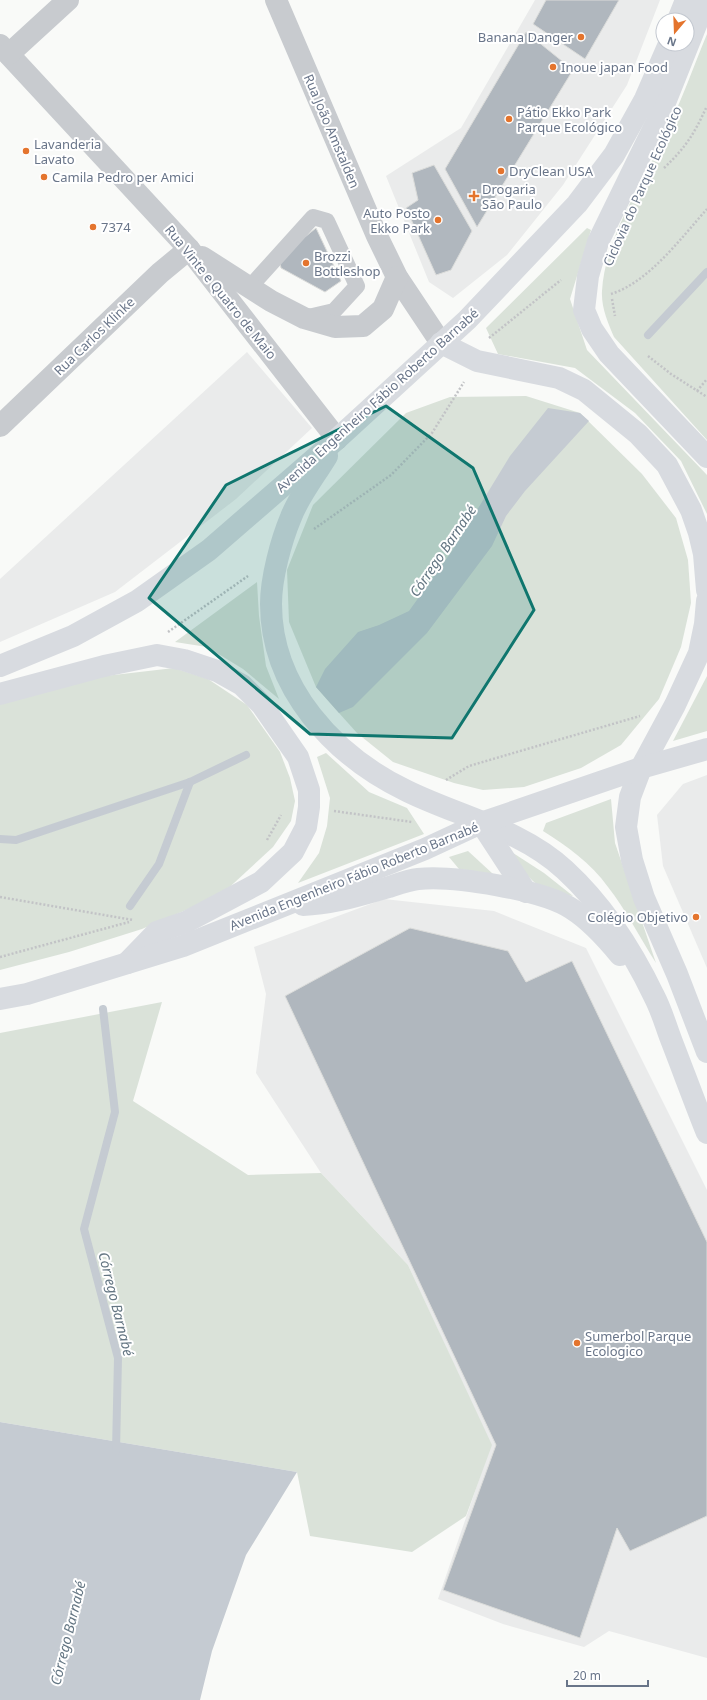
<svg xmlns="http://www.w3.org/2000/svg" width="707" height="1700" font-family="'Noto Sans',sans-serif">
<rect width="100%" height="100%" fill="#f9faf8"/>
<!-- built -->
<g fill="#eaebeb">
<path d="M535 0H660L627 85 563 185 507 255 453 298 429 282 386 176 461 128Z"/>
<path d="M247 352 312 428 236 499 115 592 0 642V579Z"/>
<path d="M707 775V968L663 866 657 815 683 784Z"/>
<path d="M384 899 494 911 586 948 707 1190V1242L572 961 526 982 508 951 410 928 285 996 496 1445 443 1590 579 1638 617 1528 630 1551 707 1516V1658L609 1631 584 1647 503 1624 438 1599 491 1445 408 1265 321 1173 256 1073 266 994 254 947Z"/>
</g>
<!-- green -->
<g fill="#dae2d9">
<path d="M707 34V440L614 337C608 323 601 307 602 291 605 237 643 183 665 135 681 102 693 68 707 34Z"/>
<path d="M587 228 591 230 570 299 587 350 707 475V514L681 461 635 413 575 368 498 354 486 328Z"/>
<path d="M526 396 580 413 642 474 676 518 688 560 691 603 681 647 659 699 621 745 581 768 524 787 483 790 454 783 393 762 357 733 339 713 316 687 289 622 287 570 313 505 406 413 450 397Z"/>
<path d="M257 582 259 616 266 666 279 699 243 669 207 647 175 642Z"/>
<path d="M174 668 208 679 247 705 280 752 290 778 295 801 291 821 273 847 221 895 142 929 69 952 0 970V700L105 676Z"/>
<path d="M707 676V731L673 741Z"/>
<path d="M326 753 369 792 407 808 424 834 298 883 319 853 327 826 330 798 317 757Z"/>
<path d="M611 799 615 843 656 963C640 938 626 910 608 887 591 863 567 846 543 831L546 823Z"/>
<path d="M468 851 493 874 459 869 449 857Z"/>
<path d="M510 851 544 873 573 896 550 893 534 882 512 861Z"/>
<path d="M162 1002 133 1101 248 1175 321 1173 408 1265 492 1445 466 1516 412 1552 310 1536 297 1472 0 1422V1033Z"/>
</g>
<!-- water -->
<g fill="#c5cbd2">
<path d="M548 408 580 413 589 421 525 491 506 516 492 546 427 633 353 707 339 713 316 687 325 669 358 632 379 625 409 611 452 551 510 456Z"/>
<path d="M0 1422 297 1472 246 1555 212 1651 200 1700H0Z"/>
</g>
<g fill="none" stroke-linecap="round" stroke-linejoin="round">
<!-- stream -->
<g stroke="#c5cbd2" stroke-width="8">
<path d="M648 335 707 272"/>
<path d="M0 839 16 840 190 782 246 755"/>
<path d="M130 906 159 864 190 782"/>
<path d="M103 1009 115 1112 84 1229 118 1358 116 1451"/>
</g>
</g>
<!-- building -->
<g fill="#b0b7be" stroke="#dbdcda">
<path d="M546 0H619L585 59 533 24Z"/>
<path d="M526 32 573 70 477 227 445 169Z"/>
<path d="M434 165 472 231 451 270 436 275 406 208 418 200 412 173Z"/>
<path d="M316 228 341 281 325 292 281 268 279 258Z"/>
<path d="M410 928 508 951 526 982 572 961 707 1242V1516L630 1551 617 1528 580 1638 443 1590 496 1445 285 996Z"/>
</g>
<g fill="none" stroke-linecap="round" stroke-linejoin="round">
<!-- path -->
<g stroke="#c2c3c6" stroke-width="2.5" stroke-dasharray="2 2" stroke-linecap="butt">
<path d="M664 168C687 146 694 134 707 106"/>
<path d="M611 294C649 282 681 238 707 209"/>
<path d="M612 299 615 316"/>
<path d="M489 338 561 280"/>
<path d="M648 356 671 374 707 397"/>
<path d="M697 391 707 379"/>
<path d="M314 529 391 475 432 433 464 382"/>
<path d="M168 632 248 576"/>
<path d="M446 780 469 766 640 716"/>
<path d="M334 811 412 822"/>
<path d="M267 840 281 815"/>
<path d="M0 897 133 920"/>
<path d="M0 957 129 922"/>
</g>
<!-- service -->
<path stroke="#c8cbcf" stroke-width="16" d="M250 287 313 217 327 221 357 286 334 311 304 318"/>
<!-- minor -->
<path stroke="#c8cbcf" stroke-width="22" d="M0 426 160 273 189 249"/>
<!-- tertiary -->
<g stroke="#c8cbcf" stroke-width="22">
<path d="M276 0 377 236 397 277 441 343"/>
<path d="M0 45 189 249 337 439"/>
<path d="M9 54 68 0"/>
<path d="M202 257 271 301 304 318 335 327 363 326 383 309 397 277"/>
</g>
<!-- primary -->
<g stroke="#d8dbe0" stroke-width="22">
<path d="M706 0 660 115 598 242 588 276 584 310 592 329 609 354 707 457"/>
<path d="M678 20 686 0"/>
<path d="M441 343 477 361 559 378 584 390 638 434 667 465 691 510 699 533 704 554 707 590"/>
<path d="M327 456C315 476 299 496 291 517 281 541 271 578 271 604 271 688 334 756 407 791 460 817 521 829 565 870 603 905 632 950 654 996 662 1011 666 1027 672 1042 684 1073 695 1103 707 1133"/>
<path d="M707 601 705 624 699 653 675 705 641 768 630 797 626 827 632 860 644 898 677 974 707 1052"/>
<path d="M0 666 73 636 137 601 209 550 337 439 467 320 577 204 614 155 645 99 669 44"/>
<path d="M0 694 104 666 157 655 184 660 217 671 242 685 262 705 298 757 309 790V807L306 827 293 852 261 882 186 922 157 932 127 963"/>
<path d="M481 823 526 892"/>
<path d="M303 905C333 904 360 895 389 887 398 884 409 880 418 879 453 875 544 890 572 909 591 921 606 938 620 955"/>
<path d="M0 999 27 994 183 946 425 849 481 823 641 768 707 749"/>
</g>
</g>
<!-- marked area -->
<path fill="#0f766e" fill-opacity="0.2" stroke="#0f766e" stroke-width="3" stroke-linejoin="round" d="M386 406 473 468 534 610 452 738 310 734 149 598 226 485Z"/>
<!-- markers -->
<g fill="#e4742d" stroke="#fff" stroke-width="1.5">
<circle cx="581" cy="37" r="4"/>
<circle cx="553" cy="67" r="4"/>
<circle cx="509" cy="119" r="4"/>
<circle cx="26" cy="151" r="4"/>
<circle cx="501" cy="171" r="4"/>
<circle cx="44" cy="177" r="4"/>
<path d="M472 190h4v4h4v4h-4v4h-4v-4h-4v-4h4z"/>
<circle cx="438" cy="220" r="4"/>
<circle cx="93" cy="227" r="4"/>
<circle cx="306" cy="263" r="4"/>
<circle cx="696" cy="917" r="4"/>
<circle cx="577" cy="1343" r="4"/>
</g>
<g text-anchor="middle" stroke-width="4" stroke-linejoin="round" paint-order="stroke">
<!-- poi labels -->
<g font-size="13" fill="#697589" stroke="#fff" text-anchor="start">
<text x="573" y="42" text-anchor="end">Banana Danger</text>
<text x="561" y="72">Inoue japan Food</text>
<text x="517" y="117">Pátio Ekko Park<tspan x="517" dy="15">Parque Ecológico</tspan></text>
<text x="34" y="149">Lavanderia<tspan x="34" dy="15">Lavato</tspan></text>
<text x="509" y="176">DryClean USA</text>
<text x="52" y="182">Camila Pedro per Amici</text>
<text x="482" y="194">Drogaria<tspan x="482" dy="15">São Paulo</tspan></text>
<text x="430" y="218" text-anchor="end">Auto Posto<tspan x="430" dy="15">Ekko Park</tspan></text>
<text x="101" y="232">7374</text>
<text x="314" y="261">Brozzi<tspan x="314" dy="15">Bottleshop</tspan></text>
<text x="688" y="922" text-anchor="end">Colégio Objetivo</text>
<text x="585" y="1341">Sumerbol Parque<tspan x="585" dy="15">Ecologico</tspan></text>
</g>
<!-- street labels -->
<g font-size="13" fill="#697589" stroke="#fff">
<text transform="translate(332 131) rotate(67)" y="5">Rua João Amstalden</text>
<text transform="translate(642 186) rotate(-66)" y="5">Ciclovia do Parque Ecológico</text>
<text transform="translate(221 292) rotate(51)" y="5">Rua Vinte e Quatro de Maio</text>
<text transform="translate(94 336) rotate(-44)" y="5">Rua Carlos Klinke</text>
<text transform="translate(377 400) rotate(-42)" y="5">Avenida Engenheiro Fábio Roberto Barnabé</text>
<text transform="translate(354 876) rotate(-22)" y="5">Avenida Engenheiro Fábio Roberto Barnabé</text>
</g>
<!-- water labels -->
<g font-size="14" font-style="italic" fill="#647683" stroke="#fff">
<text transform="translate(443 551) rotate(-56)" y="5">Córrego Barnabé</text>
<text transform="translate(116 1304) rotate(76)" y="5">Córrego Barnabé</text>
<text transform="translate(68 1633) rotate(-76)" y="5">Córrego Barnabé</text>
</g>
</g>
<!-- north arrow -->
<g transform="translate(675 32) rotate(199)"><circle r="19" fill="#ffffff" stroke="#c3c8d0"/>
<path d="M0-3L7 15L0 10L-7 15Z" fill="#e4742d"/>
<text y="-6" font-size="11" font-weight="bold" text-anchor="middle" fill="#697589">N</text>
</g>
<!-- scale -->
<path d="M567 1680v6h81v-6" fill="none" stroke="#697589" stroke-width="2"/>
<text x="573" y="1680" font-size="12" fill="#697589" stroke="#ffffff" stroke-width="3" paint-order="stroke">20 m</text>
</svg>
